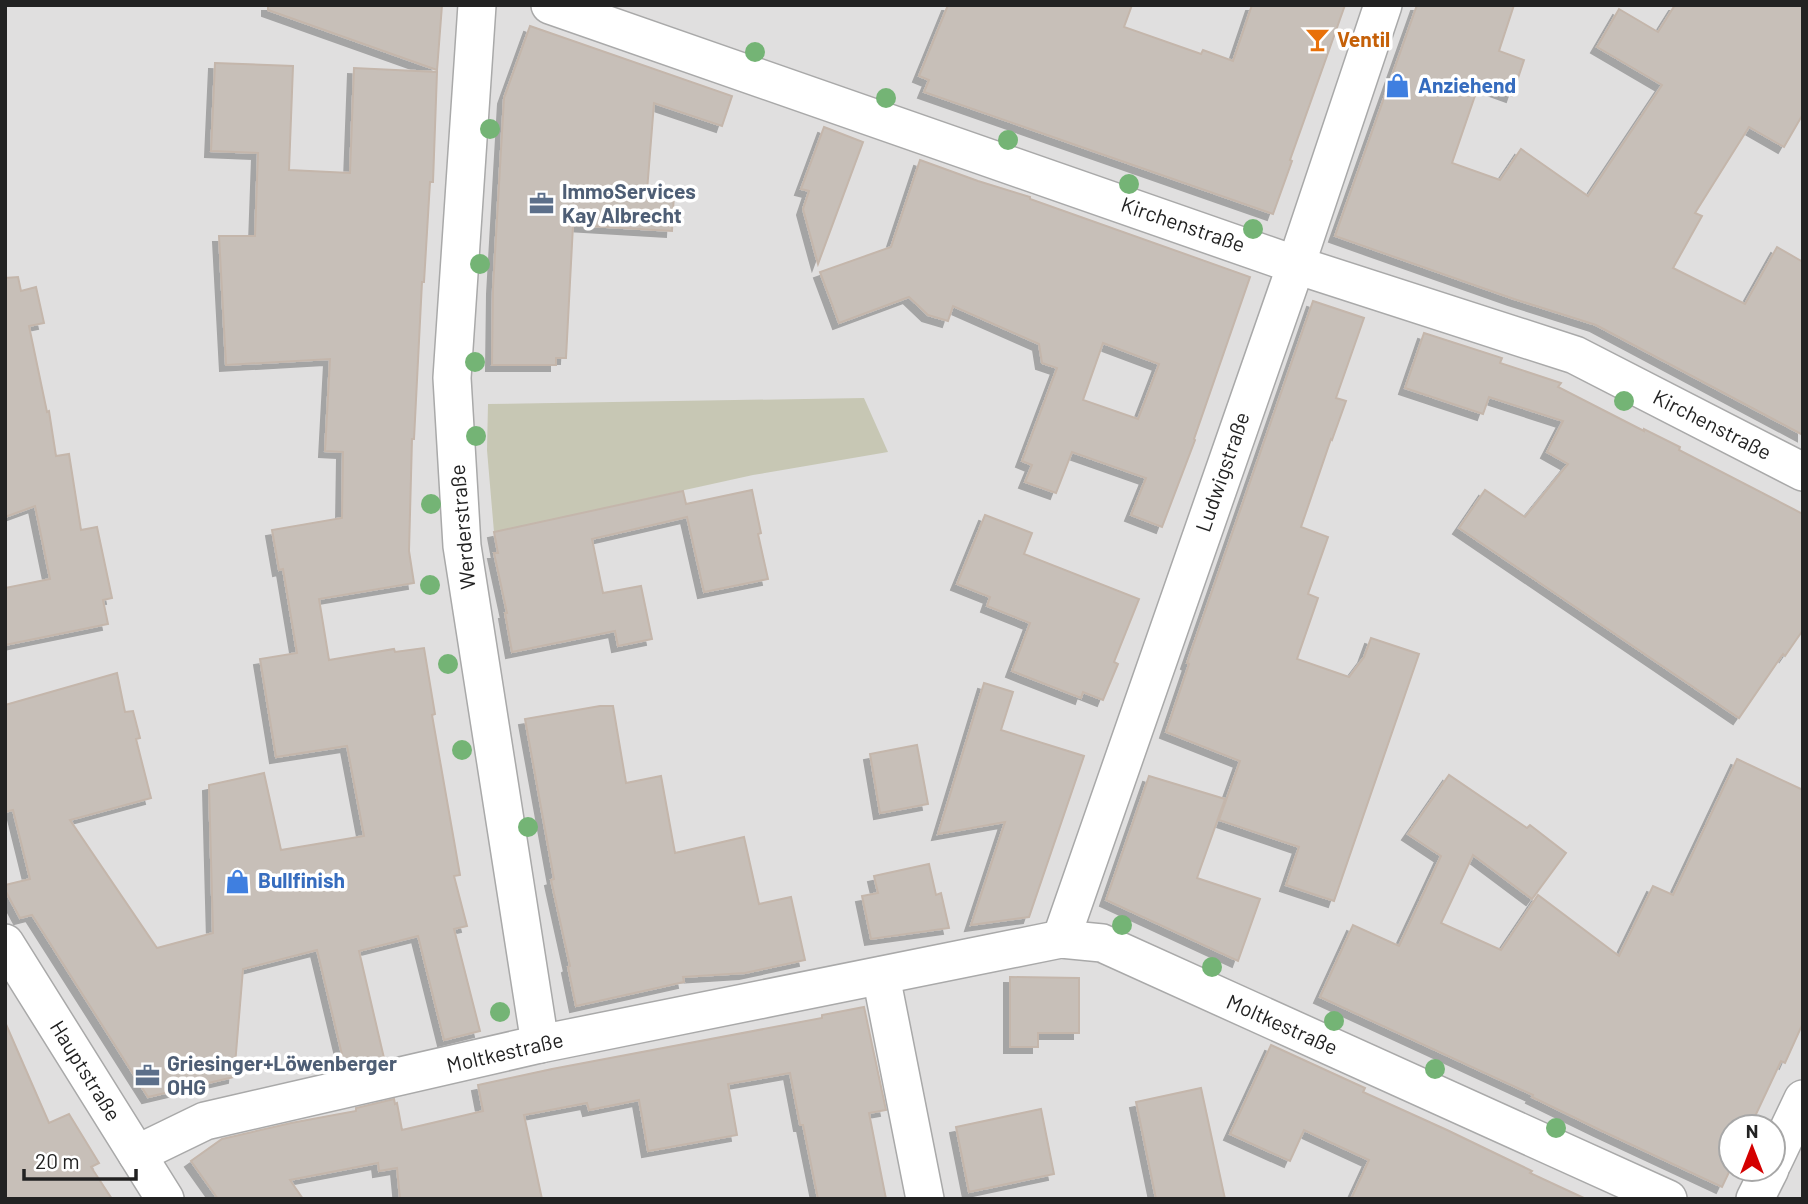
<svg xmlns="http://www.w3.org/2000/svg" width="1808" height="1204" font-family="Barlow,sans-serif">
<defs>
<filter id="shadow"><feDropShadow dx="-6" dy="6" stdDeviation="0" flood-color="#0004"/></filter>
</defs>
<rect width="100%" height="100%" fill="#f2efe9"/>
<!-- residential -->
<path fill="#e0dfdf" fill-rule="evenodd" d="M5 5H1803V1199H5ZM1731 1127H1773V1169H1731Z"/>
<!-- construction -->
<path fill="#c7c7b4" d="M864 398 888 452 753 475 494 532 487 450 488 404Z"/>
<!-- building -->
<g fill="#c7bfb8" stroke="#c4b6ab" stroke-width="2" fill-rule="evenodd" filter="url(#shadow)">
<path d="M268 5H442L437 70 268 10Z"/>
<path d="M948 5H1132L1124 27 1201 54 1203 50 1233 61 1252 5H1345L1290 160 1292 161 1273 214 924 92 929 80 919 76Z"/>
<path d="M1417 5H1514L1499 51 1524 60 1512 96 1479 84 1452 163 1500 180 1521 149 1588 196 1662 85 1597 47 1619 9 1658 32 1675 5H1803V114L1784 147 1749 127 1695 213 1702 216 1673 268 1745 304 1777 247 1803 262V435L1596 325 1514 299 1335 236Z"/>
<path d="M530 26 732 96 722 126 654 103 647 191 674 193 672 231 573 225 566 358H556V365H492L493 288 504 98Z"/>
<path d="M215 63 293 66 289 170 350 173 354 68 437 72 433 182H430L424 282H422L414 439H412L409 551 414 583 319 599 329 660 394 649 395 652 424 648 435 714 432 715 460 875 454 876 467 926 454 929 480 1031 444 1040 418 936 359 951 384 1058 345 1067 317 950 243 969 234 1077 148 1097 32 915 20 918 5 890V885L30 879 13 810 5 812V705L117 673 125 712 133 711 140 738 136 739 151 798 70 820 157 948 213 933 209 785 264 773 281 850 364 836 347 746 276 757 260 659 297 653 283 569 279 570 272 530 342 518 343 452 325 451 330 359 226 365 219 236H255L258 153 211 151Z"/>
<path d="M824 127 863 142 818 264 803 209 809 191 801 189Z"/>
<path d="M920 160 978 181 1030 197V199L1250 277 1194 439 1195 440 1162 527 1131 515 1146 478 1072 452 1056 493 1025 482 1032 465 1022 461 1057 368 1042 363 1039 344 953 306 948 321 928 315 909 297 839 323 820 272 891 247ZM1103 343 1159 364 1138 419 1083 400Z"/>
<path d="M18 277 21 291 36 287 44 323 29 326 47 412 49 411 56 456 69 454 81 530 97 527 112 598 103 600 108 624 5 645V588L50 579 35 506 5 517V278Z"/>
<path d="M1313 301 1364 318 1336 398 1346 401 1332 440 1331 439 1301 527 1328 537 1308 594 1318 598 1297 659 1349 677 1364 657 1371 638 1419 654 1334 901 1286 885 1299 847 1219 820 1240 761 1166 732 1189 664 1187 663Z"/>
<path d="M1424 333 1502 358 1500 363 1561 383 1558 387 1644 431V429L1680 447 1679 450 1803 514V630L1785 656 1783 654 1739 718 1459 528 1485 490 1525 517 1568 464 1547 452 1563 421 1489 397 1483 414 1405 388Z"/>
<path d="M752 490 761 533 758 534 768 579 704 592 687 517 592 539 603 593 641 586 652 639 618 646 615 631 512 652 505 613H507L494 553H498L494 532 683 491 686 504Z"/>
<path d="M985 515 1032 533 1024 554 1139 599 1114 662 1118 664 1103 700 1083 692 1081 698 1012 671 1030 623 987 606 990 597 957 584Z"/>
<path d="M984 683 1013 692 1001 730 1084 756 1029 917 971 925 1005 822 938 834Z"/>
<path d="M600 706H613L626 783 661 776 675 853 744 837 759 904 791 897 805 960 745 973 683 977 684 982 576 1006 568 967 570 966 551 880 554 879 525 719Z"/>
<path d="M917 745 928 804 880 813 870 754Z"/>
<path d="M1737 759 1803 790V1023L1785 1063 1781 1061 1750 1127H1731V1168L1722 1187 1600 1130 1532 1097 1533 1095 1320 997 1353 925 1399 946 1441 856 1408 834 1449 775 1527 828 1530 825 1566 853 1532 899 1473 855 1441 923 1501 950 1538 895 1619 956 1653 886 1673 895Z"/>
<path d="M1149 776 1225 799 1197 878 1260 899 1238 961 1106 900Z"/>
<path d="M929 864 936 895 941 893 949 928 871 939 862 896 878 893 874 876Z"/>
<path d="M1010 977 1079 978V1033H1038V1047H1010Z"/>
<path d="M864 1007 886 1110 869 1113 886 1199H818L803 1125H800L790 1073 728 1084 737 1135 648 1151 639 1100 589 1110 587 1103 524 1115 542 1199H400L397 1168 379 1171 378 1163 290 1180 303 1199H218L191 1161 222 1139 291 1123 356 1111V1108L394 1099 395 1104 397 1103 402 1130 483 1111 478 1085 552 1069 822 1018V1015Z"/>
<path d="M5 1022 49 1123 69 1114 99 1163 91 1167 112 1199H5Z"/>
<path d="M1271 1045 1365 1088 1363 1092 1447 1130 1532 1171 1530 1173 1586 1199H1351L1369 1160 1304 1130 1290 1161 1230 1134Z"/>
<path d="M1201 1088 1225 1199H1156L1136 1102Z"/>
<path d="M1041 1109 1054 1174 969 1192 956 1127Z"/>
</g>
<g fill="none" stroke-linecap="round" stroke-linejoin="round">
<defs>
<g id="minor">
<path d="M477 5 452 378 462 546 540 1044"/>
<path d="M550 5 1296 265 1575 355 1803 472"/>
<path d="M1061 939 1296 265 1383 5"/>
<path d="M5 943 165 1199"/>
<path d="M881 976 925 1199"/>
<path d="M137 1154 205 1121 540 1044 1061 939 1102 943 1668 1199"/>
<path d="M1773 1162 1803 1099"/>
<path d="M1755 1199 1770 1169"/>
</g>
</defs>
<!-- minor casing -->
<use href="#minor" stroke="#a9a9a9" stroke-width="40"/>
<!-- minor -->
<use href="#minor" stroke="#fff" stroke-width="37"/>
</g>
<!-- trees -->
<g fill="#74b475">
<circle cx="755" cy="52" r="10"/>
<circle cx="886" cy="98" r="10"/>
<circle cx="490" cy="129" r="10"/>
<circle cx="1008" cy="140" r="10"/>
<circle cx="1129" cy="184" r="10"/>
<circle cx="1253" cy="229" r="10"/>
<circle cx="480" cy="264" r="10"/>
<circle cx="475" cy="362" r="10"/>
<circle cx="1624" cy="401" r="10"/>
<circle cx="476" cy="436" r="10"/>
<circle cx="431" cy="504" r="10"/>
<circle cx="430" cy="585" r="10"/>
<circle cx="448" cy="664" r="10"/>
<circle cx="462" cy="750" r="10"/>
<circle cx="528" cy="827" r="10"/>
<circle cx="1122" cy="925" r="10"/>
<circle cx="1212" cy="967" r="10"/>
<circle cx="500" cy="1012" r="10"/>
<circle cx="1334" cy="1021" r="10"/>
<circle cx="1435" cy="1069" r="10"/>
<circle cx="1556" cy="1128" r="10"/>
</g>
<!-- icons -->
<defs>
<symbol id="bar-bare" viewBox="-9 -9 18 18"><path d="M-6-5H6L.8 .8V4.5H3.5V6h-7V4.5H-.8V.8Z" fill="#e8710a" stroke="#fff" stroke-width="2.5" paint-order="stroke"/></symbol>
<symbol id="shop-bare" viewBox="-9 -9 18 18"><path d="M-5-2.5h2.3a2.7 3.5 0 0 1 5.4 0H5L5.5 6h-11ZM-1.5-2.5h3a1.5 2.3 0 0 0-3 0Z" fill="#3f7fe0" stroke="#fff" stroke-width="2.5" paint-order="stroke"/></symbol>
<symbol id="office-bare" viewBox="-9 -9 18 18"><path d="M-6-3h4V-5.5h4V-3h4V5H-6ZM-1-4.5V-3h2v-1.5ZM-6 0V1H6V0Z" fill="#5c6f8a" stroke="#fff" stroke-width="2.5" paint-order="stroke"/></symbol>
</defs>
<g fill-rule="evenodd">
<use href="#bar-bare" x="1300" y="22" width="35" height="35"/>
<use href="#shop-bare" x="1380" y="68" width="35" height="35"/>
<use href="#office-bare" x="524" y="186" width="35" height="35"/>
<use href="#shop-bare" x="220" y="864" width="35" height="35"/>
<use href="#office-bare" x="130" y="1058" width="35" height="35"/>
</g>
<g text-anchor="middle" stroke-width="7" stroke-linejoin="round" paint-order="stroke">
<!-- food labels -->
<g font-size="21" font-weight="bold" fill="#c56008" stroke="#fff" text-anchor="start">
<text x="1337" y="47">Ventil</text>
</g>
<!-- shop labels -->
<g font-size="21" font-weight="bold" fill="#366cbe" stroke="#fff" text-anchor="start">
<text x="1418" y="93">Anziehend</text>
<text x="258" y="888">Bullfinish</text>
</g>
<!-- service labels -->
<g font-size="21" font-weight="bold" fill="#4e5e75" stroke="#fff" text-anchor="start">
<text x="562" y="199">ImmoServices<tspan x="562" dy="24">Kay Albrecht</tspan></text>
<text x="167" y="1071">Griesinger+Löwenberger<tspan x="167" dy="24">OHG</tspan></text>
</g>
<!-- street labels -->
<g font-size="21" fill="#222" stroke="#fff">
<text transform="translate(1183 225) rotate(19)" y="7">Kirchenstraße</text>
<text transform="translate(1712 425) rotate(27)" y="7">Kirchenstraße</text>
<text transform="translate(1223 472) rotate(-71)" y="7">Ludwigstraße</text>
<text transform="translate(463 527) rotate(-95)" y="7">Werderstraße</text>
<text transform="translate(1282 1025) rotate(24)" y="7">Moltkestraße</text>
<text transform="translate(505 1053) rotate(-13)" y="7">Moltkestraße</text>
<text transform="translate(85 1071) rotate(58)" y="7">Hauptstraße</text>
</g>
</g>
<!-- border -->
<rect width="1808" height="1204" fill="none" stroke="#222222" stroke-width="14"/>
<!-- north arrow -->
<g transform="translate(1752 1148)"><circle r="33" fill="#ffffff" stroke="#a7a7a7" stroke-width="2"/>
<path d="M0-5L12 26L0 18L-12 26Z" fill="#d40000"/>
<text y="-10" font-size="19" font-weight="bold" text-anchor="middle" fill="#222222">N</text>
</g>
<!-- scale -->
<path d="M24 1169v10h112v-10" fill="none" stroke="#222222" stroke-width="3.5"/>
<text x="35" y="1169" font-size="21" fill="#222222" stroke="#ffffff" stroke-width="5" paint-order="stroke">20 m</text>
</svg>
